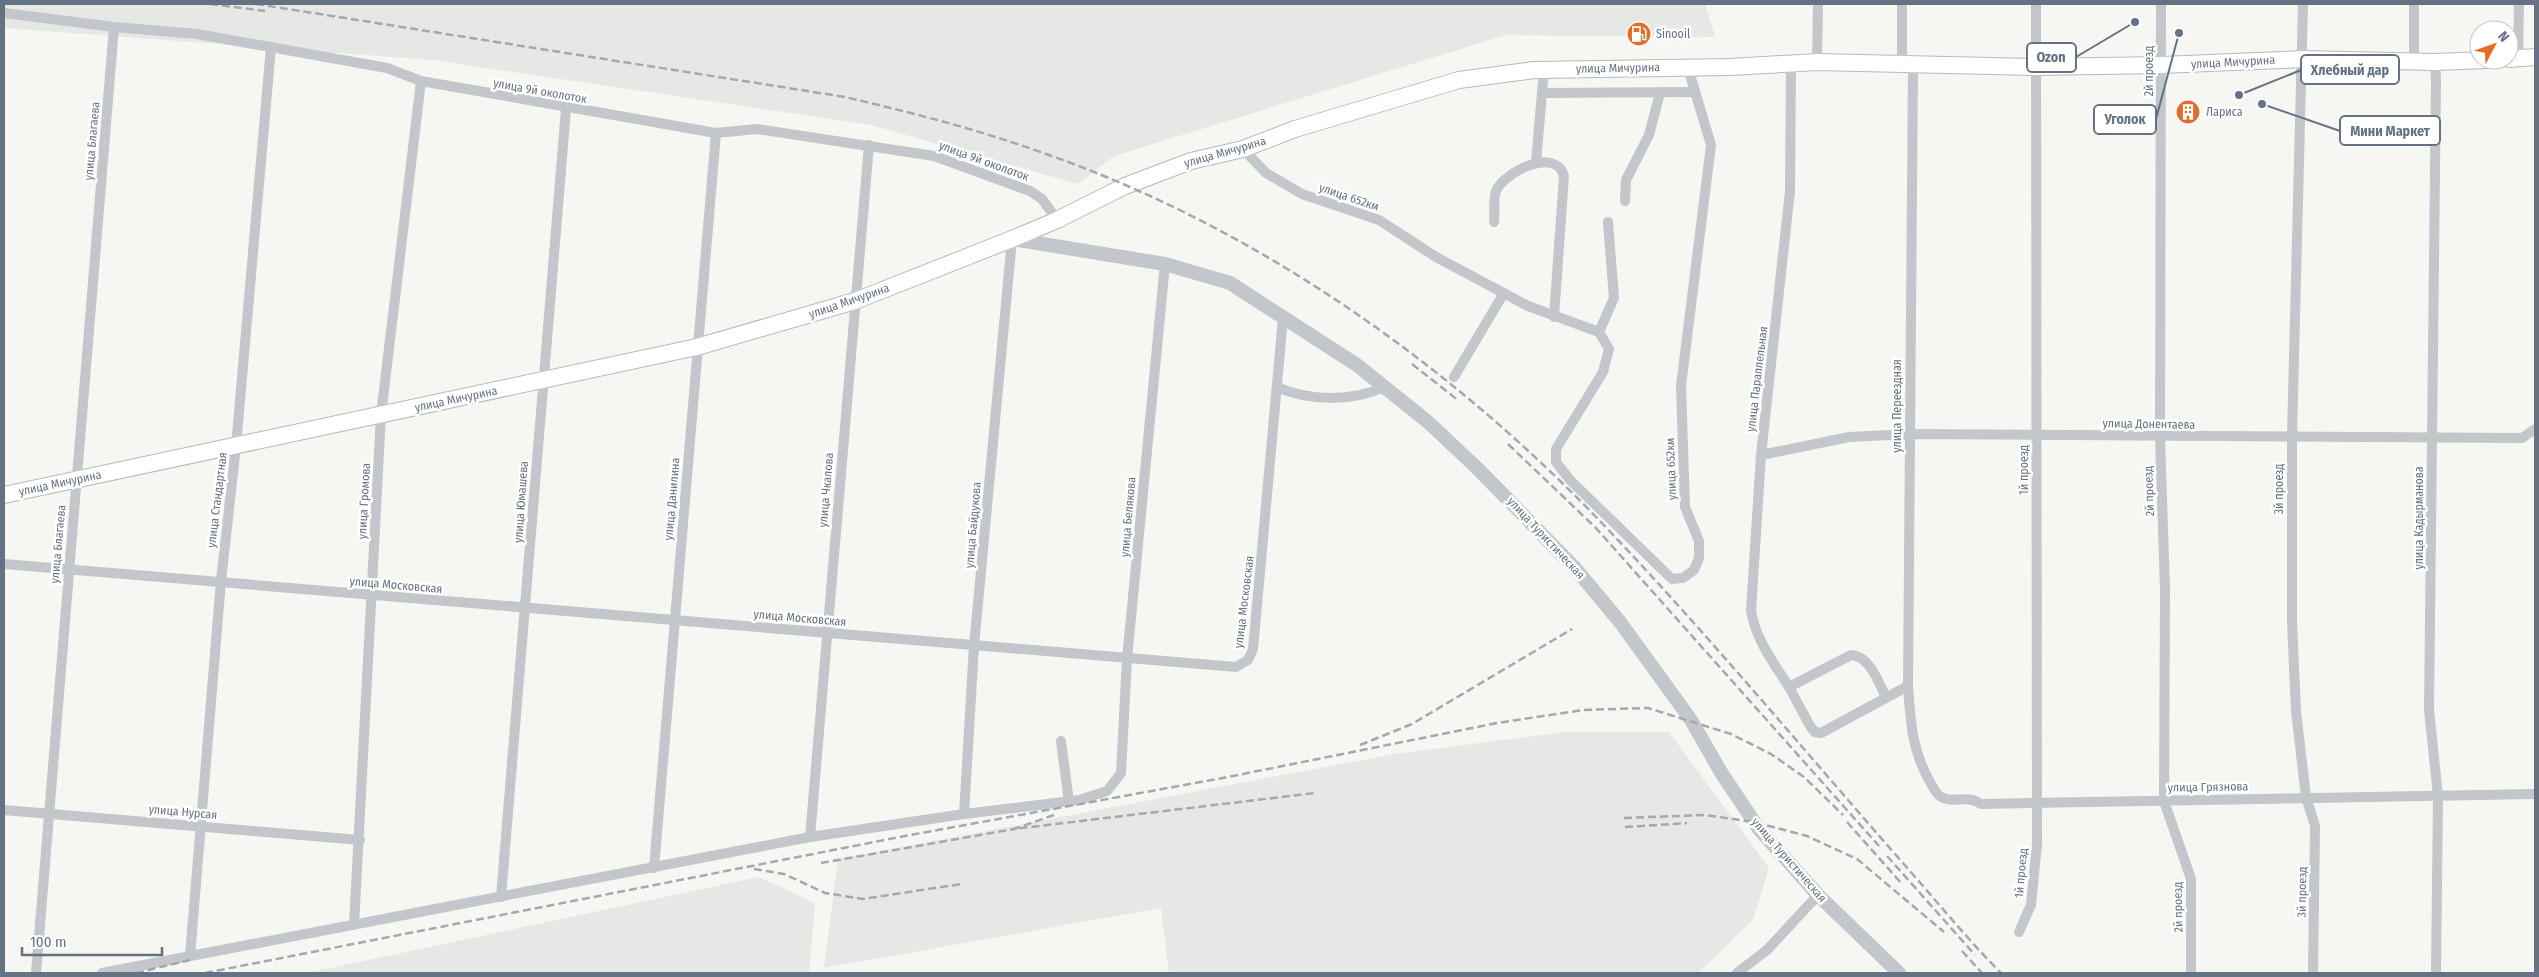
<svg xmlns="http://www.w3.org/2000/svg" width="2539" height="977" font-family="'Fira Sans Condensed',sans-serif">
<rect width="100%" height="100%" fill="#f6f6f3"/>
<!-- built -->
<g fill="#e6e8e6">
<path d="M4 4H1705L1715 37 1506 35 1114 156 1078 184 871 125 433 60 4 28Z"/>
<path d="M1566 732H1669L1769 868 1753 920 1698 973H1169L1161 908 824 968 838 859 1394 754Z"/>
<path d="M759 877 815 903 809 973H307Z"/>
</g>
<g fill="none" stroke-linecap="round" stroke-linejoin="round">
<defs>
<g id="primary">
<path d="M2509 59 2535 57"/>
<path d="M4 495 697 347 855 301 1012 239 1057 220 1125 186 1191 161 1243 149 1295 129 1459 80 1534 70 1730 67 1817 62 2036 67 2161 65 2303 59 2435 62 2486 60"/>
</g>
</defs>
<!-- primary casing -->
<use href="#primary" stroke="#b6b9be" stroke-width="18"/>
<!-- minor -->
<g stroke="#c3c6ca" stroke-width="10">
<path d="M2161 4 2160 437 2165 590 2164 801 2191 879V973"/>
<path d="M2303 4 2292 436V622L2296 711 2306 797 2315 826 2313 973"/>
<path d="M4 13 114 27 197 34 387 68 421 81 716 133 757 129 934 156 1030 191 1042 199 1057 220"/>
<path d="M2518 59 2519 4"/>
<path d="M2414 61V4"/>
<path d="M1817 62 1818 4"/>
<path d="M2435 62 2436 80 2429 710 2438 796 2436 973"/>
<path d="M1902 65V4"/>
<path d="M1913 65 1908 686C1911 723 1911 748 1930 782 1933 787 1936 794 1941 797 1953 804 1967 794 1981 804L2535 794"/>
<path d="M1542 93 1694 92"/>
<path d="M1243 149 1266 173 1302 194 1379 220 1436 257 1528 306 1599 332 1614 298 1608 222"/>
<path d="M1536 163 1544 69"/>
<path d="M1625 201 1626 180 1649 135 1660 93"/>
<path d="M1494 222C1495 213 1493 200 1496 191 1504 172 1556 146 1564 176L1554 317"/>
<path d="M1599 332 1609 349 1603 372 1556 449V462L1570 480 1672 579 1683 578 1694 570 1699 558V541L1685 507 1681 386 1711 145 1688 68"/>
<path d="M1454 377 1504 293"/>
<path d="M1277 387C1308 401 1352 402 1384 387"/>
<path d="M1761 455 1849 437 1910 434 2522 438 2535 429"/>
<path d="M4 564 1236 667 1248 660 1253 649 1283 318"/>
<path d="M1789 687C1773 662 1756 640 1751 611L1761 455 1790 191 1791 65"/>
<path d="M1886 697C1878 682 1870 656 1851 655L1789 687 1810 726 1815 732 1821 733 1908 686"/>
<path d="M1061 741 1069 802"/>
<path d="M4 810 360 840"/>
<path d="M964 814 974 646 1012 239"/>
<path d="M810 837 869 145"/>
<path d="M654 868 716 133"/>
<path d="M501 897 566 109"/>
<path d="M354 925 381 415 421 81"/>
<path d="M2019 932 2031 905 2037 844 2036 4"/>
<path d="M190 956 221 581 236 446 271 47"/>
<path d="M36 973 114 27"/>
<path d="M102 973 810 837 964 814 1079 800 1107 791 1121 773 1127 659 1165 264"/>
<path d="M1737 973 1767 950 1818 895"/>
</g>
<!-- tertiary -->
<path stroke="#c3c6ca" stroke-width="14" d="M1012 239 1165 264 1230 283 1357 365 1428 422 1478 469 1575 568 1620 622 1691 720 1722 774 1759 829 1818 895 1899 973"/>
<!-- primary -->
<use href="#primary" stroke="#fff" stroke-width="16"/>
<!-- rail -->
<g stroke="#a4a8af" stroke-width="2.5" stroke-dasharray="8 4" stroke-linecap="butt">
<path d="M210 4 265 11"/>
<path d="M256 4 845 97C913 113 980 130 1046 154 1255 227 1447 362 1600 521 1705 631 1802 748 1902 862 1935 899 1966 938 2001 973"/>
<path d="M1412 364 1459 401"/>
<path d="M1508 444 1595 527 1879 846"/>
<path d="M1360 745 1412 724 1572 629"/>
<path d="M1054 815 1014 829 1315 793"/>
<path d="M1624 818 1705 815 1754 822 1807 836 1857 859 1944 932"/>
<path d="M1847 822 1902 884"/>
<path d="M1625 827 1687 823"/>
<path d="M1887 856 1975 955"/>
<path d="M821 863 1014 829"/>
<path d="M754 869 784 874 825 893 863 899 961 884"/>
<path d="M1962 951 1982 973"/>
<path d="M136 973 190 960"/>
<path d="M205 973 905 836 1228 777 1497 723 1583 710 1648 708 1731 734 1771 754 1804 777 1843 815"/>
</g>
</g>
<!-- icons -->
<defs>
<symbol id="fuel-disc" viewBox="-11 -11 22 22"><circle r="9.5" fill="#e36c26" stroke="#fff"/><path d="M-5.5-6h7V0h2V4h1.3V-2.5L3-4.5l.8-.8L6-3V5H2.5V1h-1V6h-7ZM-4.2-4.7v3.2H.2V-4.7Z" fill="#fff"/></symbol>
<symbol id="building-disc" viewBox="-11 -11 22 22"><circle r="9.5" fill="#e36c26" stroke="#fff"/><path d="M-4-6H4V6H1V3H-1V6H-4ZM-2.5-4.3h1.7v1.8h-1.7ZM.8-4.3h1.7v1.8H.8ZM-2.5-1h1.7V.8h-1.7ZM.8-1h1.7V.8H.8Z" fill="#fff"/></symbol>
</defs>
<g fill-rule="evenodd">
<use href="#fuel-disc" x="1625" y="20" width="28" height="28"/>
<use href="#building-disc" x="2174" y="98" width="28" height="28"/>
</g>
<g text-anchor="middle" stroke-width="5" stroke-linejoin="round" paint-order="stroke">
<!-- poi labels -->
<g font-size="12" fill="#657284" stroke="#fff" text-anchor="start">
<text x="1656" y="38">Sinooil</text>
<text x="2206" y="116">Лариса</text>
</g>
<!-- street labels -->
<g font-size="12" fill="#657284" stroke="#fff">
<text transform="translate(2233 62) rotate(-3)" y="4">улица Мичурина</text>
<text transform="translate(1618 68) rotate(-1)" y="4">улица Мичурина</text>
<text transform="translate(2149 71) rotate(-90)" y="4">2й проезд</text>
<text transform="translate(540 91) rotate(10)" y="4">улица 9й околоток</text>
<text transform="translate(92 141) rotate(-85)" y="4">улица Благаева</text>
<text transform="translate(1225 152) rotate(-16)" y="4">улица Мичурина</text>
<text transform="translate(984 161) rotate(20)" y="4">улица 9й околоток</text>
<text transform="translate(1349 197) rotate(19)" y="4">улица 652км</text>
<text transform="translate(849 301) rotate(-19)" y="4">улица Мичурина</text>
<text transform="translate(1757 379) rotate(-83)" y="4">улица Параллельная</text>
<text transform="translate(456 399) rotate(-12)" y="4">улица Мичурина</text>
<text transform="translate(1897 406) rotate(-90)" y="4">улица Переездная</text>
<text transform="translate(2149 424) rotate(1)" y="4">улица Донентаева</text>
<text transform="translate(1671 469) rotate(-92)" y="4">улица 652км</text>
<text transform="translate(2024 470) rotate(-90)" y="4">1й проезд</text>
<text transform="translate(60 483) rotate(-12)" y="4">улица Мичурина</text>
<text transform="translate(2279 489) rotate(-90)" y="4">3й проезд</text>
<text transform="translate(826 490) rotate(-85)" y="4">улица Чкалова</text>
<text transform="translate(2149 491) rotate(-92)" y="4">2й проезд</text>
<text transform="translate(672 499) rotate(-85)" y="4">улица Данилина</text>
<text transform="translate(217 500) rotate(-83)" y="4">улица Стандартная</text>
<text transform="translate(364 501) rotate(-87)" y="4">улица Громова</text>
<text transform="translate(521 502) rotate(-86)" y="4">улица Юмашева</text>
<text transform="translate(1128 517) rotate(-85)" y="4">улица Белякова</text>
<text transform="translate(2419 518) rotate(-90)" y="4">улица Кадырманова</text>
<text transform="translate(973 525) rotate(-85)" y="4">улица Байдукова</text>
<text transform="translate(1546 538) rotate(47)" y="4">улица Туристическая</text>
<text transform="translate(58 544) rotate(-85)" y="4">улица Благаева</text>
<text transform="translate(396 585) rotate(5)" y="4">улица Московская</text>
<text transform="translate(1244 602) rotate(-83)" y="4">улица Московская</text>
<text transform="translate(800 618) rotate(5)" y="4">улица Московская</text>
<text transform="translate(2208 787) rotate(-1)" y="4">улица Грязнова</text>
<text transform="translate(183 812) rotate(5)" y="4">улица Нурсая</text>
<text transform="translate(1789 860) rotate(49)" y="4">улица Туристическая</text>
<text transform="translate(2021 873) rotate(-85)" y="4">1й проезд</text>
<text transform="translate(2302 892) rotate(-89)" y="4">3й проезд</text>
<text transform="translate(2178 907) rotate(-91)" y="4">2й проезд</text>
</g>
</g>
<!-- callouts -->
<path fill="none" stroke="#657284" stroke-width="2" d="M2135 22L2076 57M2239 95L2301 70M2179 33L2156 119M2262 104L2340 131"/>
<g fill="#657284" stroke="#fff" stroke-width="2">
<circle cx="2135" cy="22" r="5"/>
<circle cx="2239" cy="95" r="5"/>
<circle cx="2179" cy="33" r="5"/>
<circle cx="2262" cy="104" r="5"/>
</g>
<g fill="#fff" stroke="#657284" stroke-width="2">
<rect x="2027" y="43" width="49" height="29" rx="5"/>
<rect x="2301" y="55" width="98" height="29" rx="5"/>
<rect x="2094" y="105" width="62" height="29" rx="5"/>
<rect x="2340" y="116" width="100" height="29" rx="5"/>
</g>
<g font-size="14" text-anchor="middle" font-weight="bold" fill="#657284">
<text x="2051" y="62">Ozon</text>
<text x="2350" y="75">Хлебный дар</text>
<text x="2125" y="124">Уголок</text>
<text x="2390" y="136">Мини Маркет</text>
</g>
<!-- border -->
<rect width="2539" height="977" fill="none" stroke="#657284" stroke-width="10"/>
<!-- north arrow -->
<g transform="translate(2494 45) rotate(49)"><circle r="24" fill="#ffffff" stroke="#c1c7ce"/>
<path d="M0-4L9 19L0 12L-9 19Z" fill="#e36c26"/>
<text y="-8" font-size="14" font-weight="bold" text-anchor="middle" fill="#657284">N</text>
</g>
<!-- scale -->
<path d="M22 947v8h140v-8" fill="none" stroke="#657284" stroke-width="2.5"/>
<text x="30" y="947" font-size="15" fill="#657284" stroke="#ffffff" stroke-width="4" paint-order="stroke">100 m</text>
</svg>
